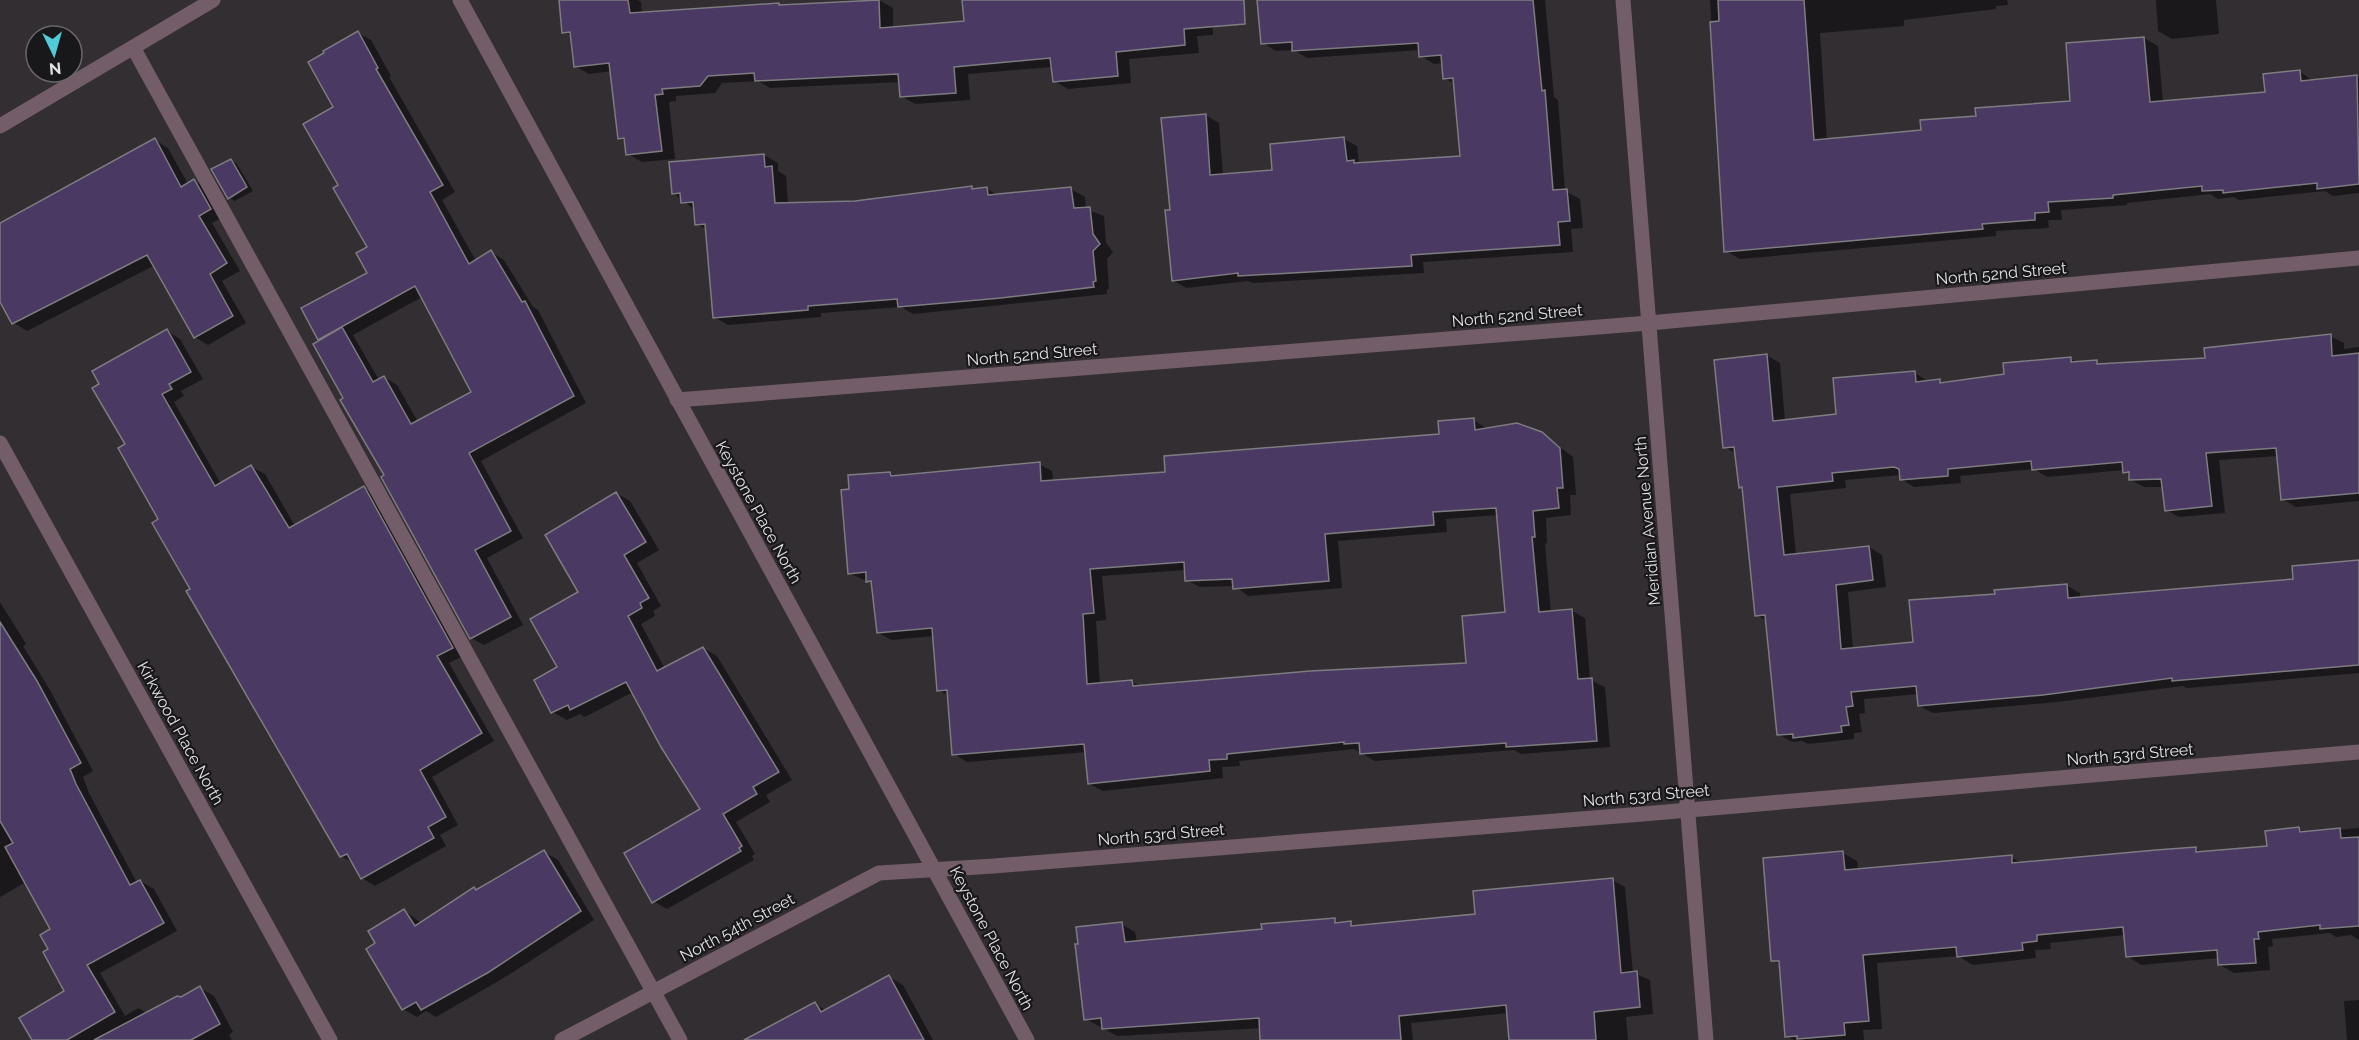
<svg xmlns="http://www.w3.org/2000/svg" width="2359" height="1040" font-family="Raleway,sans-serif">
<rect width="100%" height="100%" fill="#322e32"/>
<!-- shadow -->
<g fill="#0007" fill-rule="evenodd">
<path d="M561 0H638L641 2 642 14 879 0 893 8V28L965 22 963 0H1211L1213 35 1197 36 1199 53 1129 59 1131 83 1068 89 1054 81 1052 67 968 74 970 100 915 104 901 96 900 82 770 88 758 81 722 83 715 93 676 96V101L669 102 675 159 642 162 628 154 626 142 619 138 612 71 589 74 575 66 572 36 564 32Z"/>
<path d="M1259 0H1545L1554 97 1558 100 1565 191 1580 199 1583 228 1571 229 1573 252 1423 262 1424 273 1253 283 1248 281 1186 288 1173 280 1171 211 1206 115 1219 123 1223 176 1274 172 1344 139 1357 146 1359 164 1462 158 1455 84 1444 78 1443 63 1434 64 1421 56 1420 50 1307 58 1294 50 1276 51 1263 43Z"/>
<path d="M1710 0H2007L2008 5 1996 6V9L1904 20V26L1820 33 1827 141 1922 131 1978 117 2072 102 2144 38 2158 46 2163 102 2267 93 2299 71 2313 81 2359 76V193L2333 196 2325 191 2239 200 2234 197 2218 199 2210 194 2127 203V205L2061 210 2062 220H2048L2049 228 1996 231V236L1740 259 1726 251Z"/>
<path d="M2156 0H2216L2219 34 2172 39 2158 31Z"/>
<path d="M358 33 371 40 391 76 389 77 455 192 442 200 476 261 491 252 504 260 533 307 538 310 586 403 481 461 523 538 487 558 523 625 484 645 471 638 345 399 319 339 369 273V247L340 186 335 108ZM422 297 473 392 418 422 397 385 384 377 379 380 353 335Z"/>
<path d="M155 140 168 148 188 184 194 181 208 188 223 217 212 223 240 271 222 281 246 323 208 345 195 337 155 265 27 331 14 323 0 299V225Z"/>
<path d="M764 155 778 163V171L786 176 788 204 855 202 971 187 976 190 987 189 998 195 1071 189 1085 197 1086 209 1104 216 1106 243 1113 252 1107 259 1109 289H1107V294L913 314 901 307 821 313V317L728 325 714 317 707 230 697 224 695 210 673 193Z"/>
<path d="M231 160 237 164 253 191 235 201 229 198Z"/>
<path d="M167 331 180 339 203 379 181 391 184 396 174 402 221 484 251 467 265 474 295 526 364 488 377 496 465 655 449 663 494 741 432 777 458 825 440 835 446 846 375 886 362 878 354 863 341 856 193 600 192 589 127 445Z"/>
<path d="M2330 336 2344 343V349L2359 347V501L2296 507 2282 499 2279 456 2219 460 2225 513 2179 517 2166 510 2163 487H2144L2131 480 2130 476 2124 470 2047 477 2034 469 1960 476 1961 483 1914 487 1901 479V475L1845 480 1846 488 1790 494 1796 555 1869 547 1882 555 1886 587 1848 592 1853 649 1914 644 1996 595 2066 585 2080 593V599L2295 580 2359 561V673L2187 688 2183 686 2057 702 1933 713 1919 706 1918 694 1864 699 1865 713 1859 714 1862 732 1854 733V739L1808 744 1802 741 1792 742 1778 734 1768 622 1757 615 1743 488 1740 487 1737 454 1724 447 1766 355 1780 363 1785 421 1838 415 1915 373 1929 382 1939 381 1945 384 2006 375 2070 358 2078 363 2096 362 2103 365 2207 359Z"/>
<path d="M1474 420 1487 429 1541 433 1573 457 1576 495H1570L1571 515 1546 518 1547 543 1545 544 1551 613 1572 611 1585 618 1590 680 1605 687 1610 747 1521 754 1514 750 1375 761 1354 749 1239 761 1240 766 1222 767 1223 778 1103 791 1089 784 1087 752 967 762 954 754 949 696 938 690 934 636 892 640 878 633 873 584 849 573 890 473 897 477 1039 464 1052 471 1053 481 1167 473 1441 436ZM1498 515 1507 614 1467 664 1142 687 1132 682 1100 685 1096 621 1106 620 1102 576 1186 570V580L1200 587 1235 586 1248 596 1342 588 1338 541 1447 532 1446 519Z"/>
<path d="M616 493 630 501 659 550 637 563 661 606 653 611 655 616 641 624 665 669 703 648 717 656 792 780 766 795 770 802 736 822 755 854 752 856 754 860 667 909 653 901 702 810 633 692 585 717 580 714 567 720 553 712 536 680 559 668 580 592Z"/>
<path d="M0 602 26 644 23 646 50 690 93 771 83 777 89 793 137 883 140 881 154 889 177 931 100 973 125 1016 138 1008 147 1013 200 988 214 996 233 1032 229 1035 232 1040H33L66 992 50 950 52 930 26 882 0 897Z"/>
<path d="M2299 828 2306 833 2359 828V940L2351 935 2336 937 2330 933 2272 939 2273 946 2268 947 2270 970 2234 973 2220 965 2219 958 2141 965 2127 956 2125 935 2050 943 2051 949 2035 950 2036 958 1973 965 1958 956 1877 963 1882 1029 1863 1030 1864 1040H1794L1787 1036 1781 965 1772 960 1843 853 1857 861 1858 870 2011 857 2023 864 2196 849 2203 853 2268 847Z"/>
<path d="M544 852 558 860 594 920 502 979 436 1017 426 1011 417 1017 403 1009 377 944 404 910 421 923 474 889 478 891Z"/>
<path d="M1612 880 1625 887 1633 973 1650 980 1653 1014 1626 1017 1628 1040H1510L1508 1013 1411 1023 1413 1040H1367L1476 915Z"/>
<path d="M1121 924 1135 932 1137 942 1318 1025 1117 1036 1086 1019Z"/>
<path d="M889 977 903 985 933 1040H788L815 1004 827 1011Z"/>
<path d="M2359 1000V1040H2347L2344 1001Z"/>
</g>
<!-- building -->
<g fill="#493963" stroke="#7e7c81" stroke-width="1.5" fill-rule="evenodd">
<path d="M559 0H628L630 13 779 3V5L879 0 880 28 964 21 962 0H1244L1245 24 1184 29 1185 45 1116 52 1118 76 1053 82 1050 58 954 67 956 93 900 97 898 74 755 81 754 73 708 76 700 86 662 89 663 94 655 95 662 151 626 155 624 138 618 139 609 63 574 67 570 32 562 33Z"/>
<path d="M1257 0H1533L1542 91 1545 90 1553 190 1567 189 1570 221 1558 222 1560 245 1411 255 1412 266 1238 276V273L1172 281 1165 210H1170L1161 118 1206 114 1210 175 1272 170 1270 144 1344 137 1347 161 1354 160V163L1460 156 1453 78 1443 79 1441 55 1419 57 1418 43 1292 51V42L1261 44Z"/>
<path d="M1718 0H1804L1814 140 1921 130 1920 120 1976 116 1975 108 2070 101 2066 43 2144 37 2150 102 2265 92 2263 74 2300 70 2301 81 2357 75 2359 184 2317 189V183L2223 193V190L2202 191V186L2113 195V198L2048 202 2049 212 2035 213V220L1982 224 1983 229 1724 252 1710 22 1719 21Z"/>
<path d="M358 31 378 68 376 69 443 185 430 192 469 264 491 250 522 302 525 301 574 396 469 453 511 531 475 550 511 617 470 639 381 477 384 475 340 400 343 398 313 344 342 327 373 382 384 376 411 424 471 392 415 286 318 340 301 308 367 273 356 253 367 247 333 188 338 185 303 124 333 107 308 62 324 53 323 51Z"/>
<path d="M155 138 181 187 194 179 211 209 199 216 227 263 210 274 233 316 194 338 147 255 12 324 0 302V223Z"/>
<path d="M764 154 765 167 772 166 775 203 855 201 972 186V189L987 187 988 195 1071 187 1074 208 1090 207 1093 234 1100 244 1093 251 1096 281 1093 282 1094 287 1001 298 898 307 897 299 808 306V310L713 318 705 224 695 225 693 202 681 203 680 193 672 194 669 162Z"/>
<path d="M231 159 247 187 228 199 211 169Z"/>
<path d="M167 329 191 372 169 384 172 389 162 394 215 486 251 465 289 528 364 486 453 648 437 656 482 733 420 770 446 817 428 827 434 838 361 879 347 854 340 857 192 601 186 591 190 589 152 523 158 519 118 448 125 444 92 388 99 384 92 371Z"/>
<path d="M2331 334 2332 356 2359 353V493L2281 500 2276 448 2206 453 2212 506 2165 511 2161 479 2129 480V472L2123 473 2122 462 2032 470 2031 461 1948 469V476L1900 480 1899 469 1894 467 1832 473 1833 481 1777 487 1784 555 1869 546 1873 580 1836 585 1841 649 1913 642 1909 600 1995 594 1994 590 2067 584 2068 598 2293 579 2292 566 2359 560V665L2172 681V678L2043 695 1918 706 1916 686 1851 692 1853 706 1846 707 1849 725 1841 726 1842 732 1793 738V734L1777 735 1765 615 1755 616 1742 487 1739 488 1734 447 1723 448 1714 360 1767 354 1773 421 1836 414 1833 378 1915 371 1916 382 1940 379V383L2004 374 2003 363 2071 357V362L2097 360V364L2205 358 2204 348Z"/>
<path d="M1474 418 1475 430 1517 423 1542 432 1560 448 1563 488H1557L1559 508 1533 511 1535 537H1532L1539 612 1572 609 1578 679 1592 678 1597 741 1506 747V743L1360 754 1359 743 1344 744V742L1227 754V759L1209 760 1210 771 1088 784 1084 744 952 755 947 690 937 691 932 628 877 633 871 581 866 582V572L848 574 841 490 849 489 848 475 890 472 891 476 1040 462 1041 481 1165 472 1164 456 1439 434 1438 421ZM1496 508 1505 612 1462 616 1466 663 1310 671 1133 686 1132 680 1087 684 1083 614 1094 613 1090 569 1184 562 1185 581 1232 579 1233 589 1329 581 1325 534 1434 525 1433 512Z"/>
<path d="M616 492 646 542 624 555 649 598 640 603 642 608 628 616 657 671 703 647 779 772 753 787 757 794 723 814 742 846 739 848 741 851 652 903 624 853 700 809 661 747 626 682 570 710 568 705 551 713 534 680 557 667 530 619 578 592 545 535Z"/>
<path d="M0 622 37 681 81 763 70 769 76 784 130 885 140 880 164 923 87 965 115 1012 67 1040H32L19 1018 64 991 43 952 48 949 40 935 50 929 5 847 13 843 0 821Z"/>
<path d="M2299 827 2300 832 2340 828 2341 838 2359 837V926L2320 929V925L2258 932 2259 939H2254L2256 963 2218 965 2217 950 2126 957 2123 927 2037 935V941L2022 943 2023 950 1957 957 1956 947 1863 955 1869 1021 1844 1023 1845 1035 1797 1039V1036L1785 1037 1779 961H1771L1763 858 1843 851 1845 870 2012 855V863L2156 850 2196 847V852L2267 846 2265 831Z"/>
<path d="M544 850 581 911 489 972 421 1010 416 1002 402 1010 366 949 375 943 368 931 404 909 415 926 474 887 476 890Z"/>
<path d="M1613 878 1621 973 1637 971 1640 1007 1594 1012 1596 1040H1509L1506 1005 1399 1016 1401 1040H1260L1259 1018 1102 1029 1101 1018 1084 1020 1075 944H1078L1076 927 1122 922 1125 942 1262 929 1261 924 1335 918V923L1351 921V926L1475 914 1473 891Z"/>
<path d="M889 975 924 1040H744L815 1002 821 1012Z"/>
<path d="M200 986 220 1024 191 1040H94L177 996 181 997Z"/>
</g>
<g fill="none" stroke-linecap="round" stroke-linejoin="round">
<!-- service -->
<path stroke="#735d68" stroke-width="15" d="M134 49 680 1040"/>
<!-- minor -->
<g stroke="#735d68" stroke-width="15">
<path d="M460 0 1027 1040"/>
<path d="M0 126 213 0"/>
<path d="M677 400 1649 323 2359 258"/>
<path d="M0 443 330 1040"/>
<path d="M562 1040 879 873 994 866 1643 814 2359 752"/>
</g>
<!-- tertiary -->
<path stroke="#735d68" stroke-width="15" d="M1623 0 1706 1040"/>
</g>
<g text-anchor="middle" stroke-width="4.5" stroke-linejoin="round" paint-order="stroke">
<!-- street labels -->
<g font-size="16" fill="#e2e0e3" stroke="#181719">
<text transform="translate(2001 273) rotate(-5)" y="6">North 52nd Street</text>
<text transform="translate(1517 315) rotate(-5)" y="6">North 52nd Street</text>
<text transform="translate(1032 354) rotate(-5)" y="6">North 52nd Street</text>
<text transform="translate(759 512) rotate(61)" y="6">Keystone Place North</text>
<text transform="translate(1647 521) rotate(-95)" y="6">Meridian Avenue North</text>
<text transform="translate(181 733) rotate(61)" y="6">Kirkwood Place North</text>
<text transform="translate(2130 754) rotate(-5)" y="6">North 53rd Street</text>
<text transform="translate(1646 795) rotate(-5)" y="6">North 53rd Street</text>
<text transform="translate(1161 834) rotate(-5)" y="6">North 53rd Street</text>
<text transform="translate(737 927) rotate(-28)" y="6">North 54th Street</text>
<text transform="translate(992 938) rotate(62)" y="6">Keystone Place North</text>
</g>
</g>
<!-- north arrow -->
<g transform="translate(54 54) rotate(175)"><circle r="28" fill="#181719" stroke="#69676a" stroke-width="1.5"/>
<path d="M0-4.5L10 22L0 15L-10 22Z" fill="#52cbd8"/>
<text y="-9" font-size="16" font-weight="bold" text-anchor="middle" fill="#e2e0e3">N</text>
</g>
</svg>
